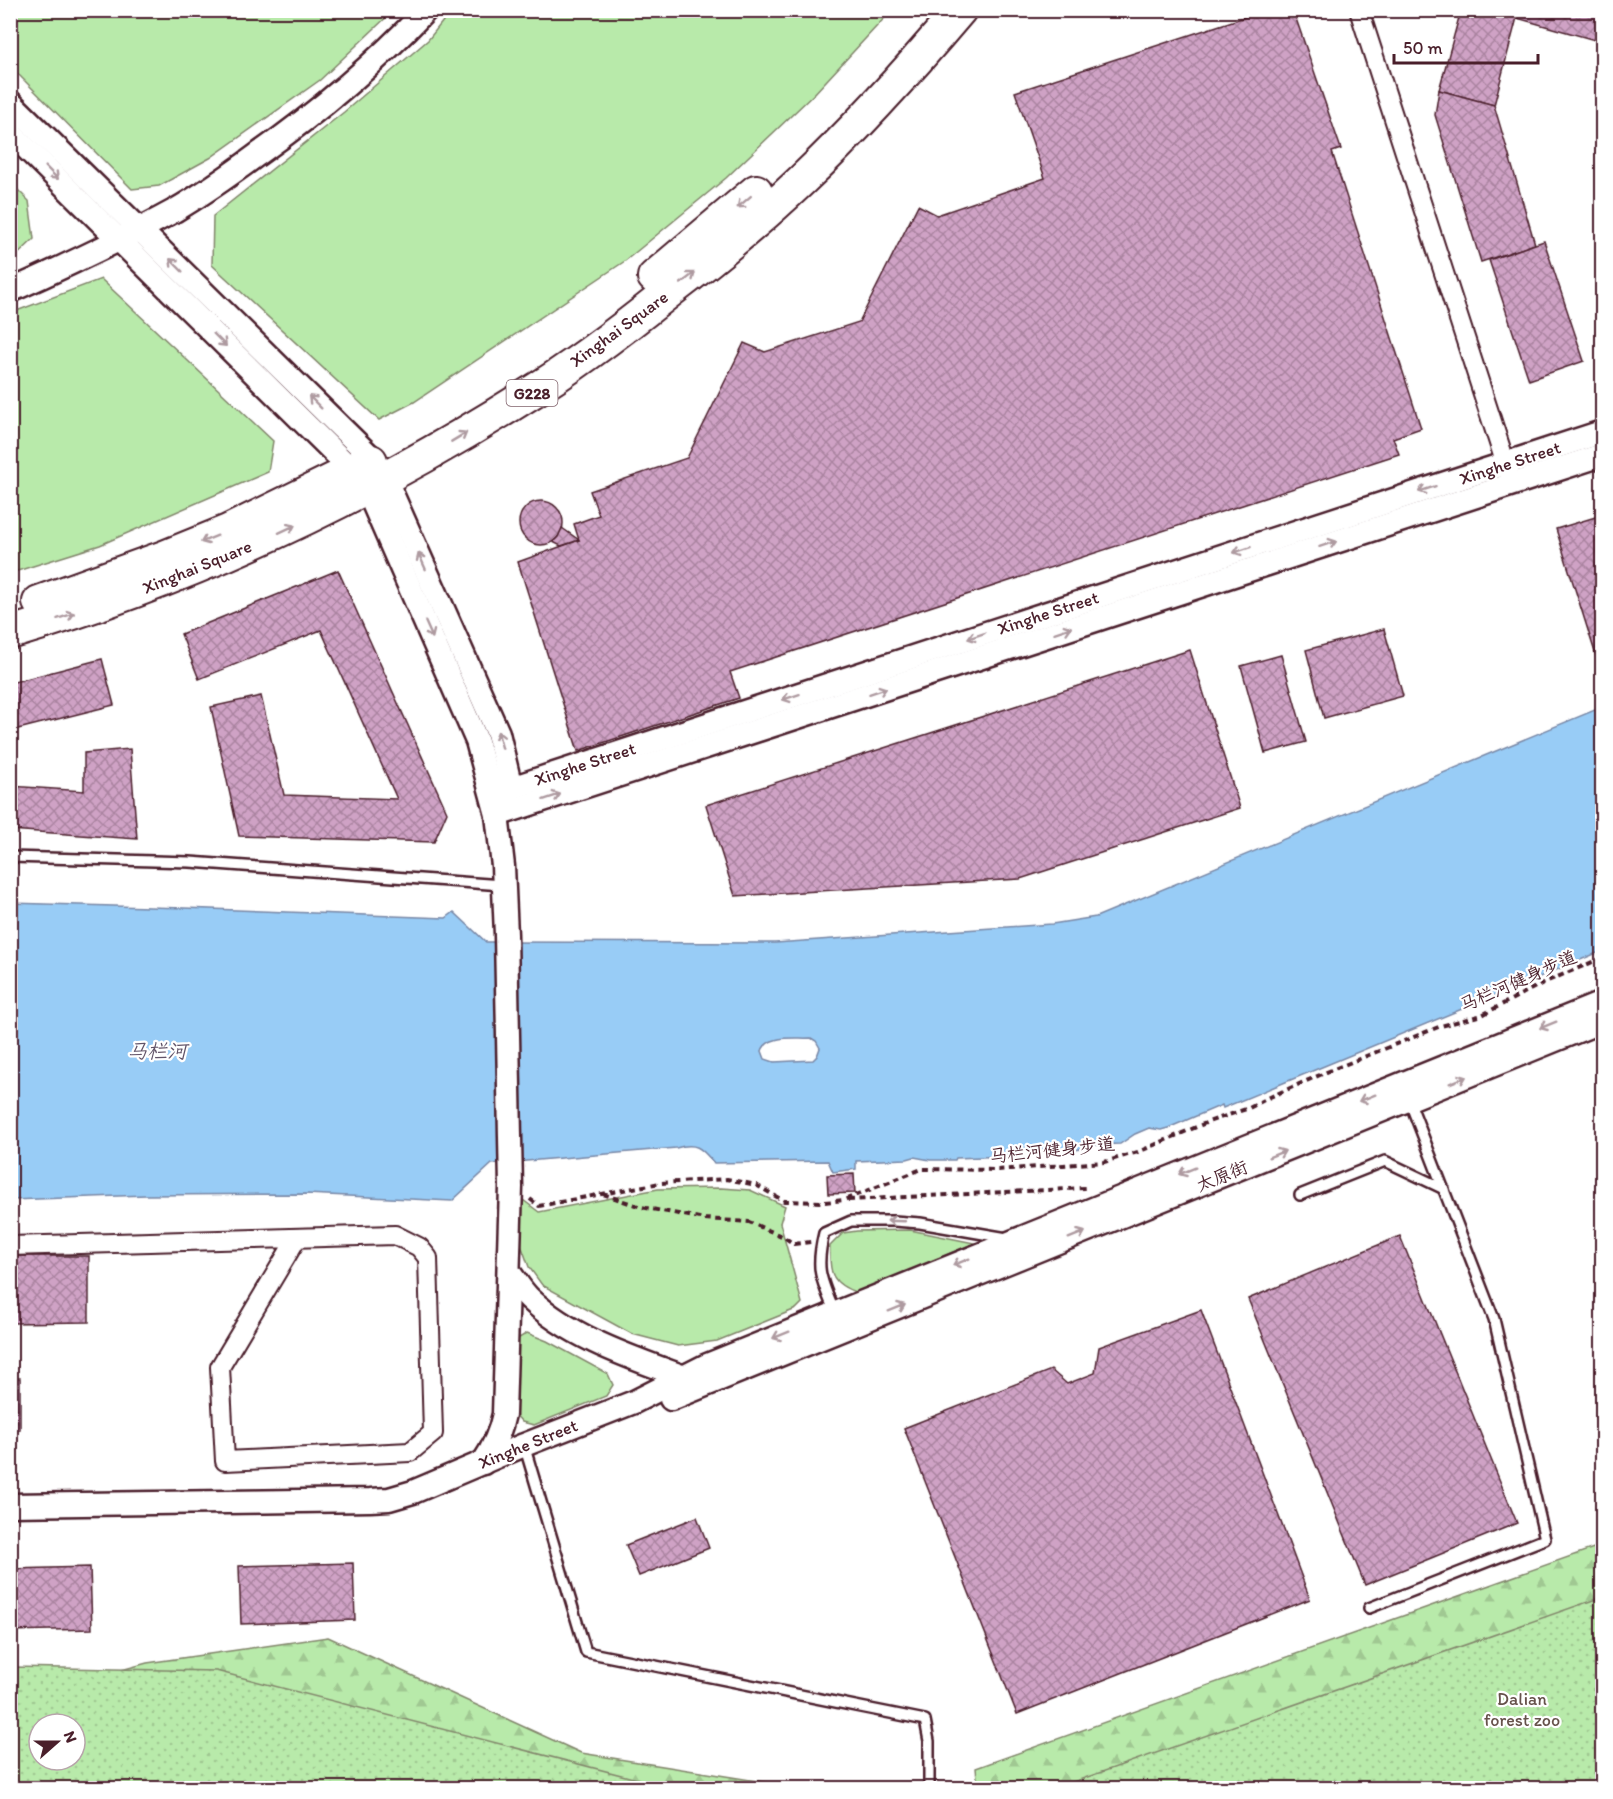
<svg xmlns="http://www.w3.org/2000/svg" width="1613" height="1799" font-family="Itim,'LXGW WenKai TC',sans-serif">
<defs>
<pattern id="forest-firs" width="22" height="20" patternUnits="userSpaceOnUse" patternTransform="scale(1.5)"><rect width="22" height="20" fill="#b8eaaa"/><path d="M5 1l3.5 6h-7zM16 11l3.5 6h-7z" fill="#a0c892"/></pattern>
<pattern id="park-dots" width="8" height="8" patternUnits="userSpaceOnUse" patternTransform="scale(1.5)"><rect width="8" height="8" fill="#b8eaaa"/><path d="M2 2h.1M6 6h.1" fill="none" stroke="#a0c892" stroke-width="1.8" stroke-linecap="round"/></pattern>
<pattern id="building-cross-hatch" width="8" height="8" patternUnits="userSpaceOnUse" patternTransform="scale(1.5)"><rect width="8" height="8" fill="#cfa2c5"/><path d="M0 0l8 8M0 8l8-8" fill="none" stroke="#aa83a0"/></pattern>
</defs>
<rect width="100%" height="100%" fill="#fff"/>
<filter id="ink" filterUnits="userSpaceOnUse"><feTurbulence type="fractalNoise" baseFrequency=".0167" numOctaves="2"/><feDisplacementMap in="SourceGraphic" scale="12" xChannelSelector="R" yChannelSelector="G"/><feConvolveMatrix kernelMatrix="1 2 1 2 8 2 1 2 1" color-interpolation-filters="sRGB"/></filter>
<g filter="url(#ink)">
<!-- grass -->
<g fill="#b8eaaa" stroke="#81846a" stroke-width="1.5">
<path d="M10 11 11 10 393 11 320 80 210 158 159 186 132 189 11 67Z"/>
<path d="M451 11V10L891 11 814 94 726 178 625 261 414 402 379 420 212 265 213 216 344 112 428 40Z"/>
<path d="M11 183 29 201 34 239 11 261Z"/>
<path d="M101 279 273 441 268 472 100 545 11 573V313Z"/>
<path d="M721 1188 750 1190 785 1206 780 1223 802 1303 796 1309 717 1341 678 1346 632 1334 542 1285 529 1267 519 1239V1197L539 1212 658 1189Z"/>
<path d="M910 1230 974 1243 858 1293C831 1284 829 1273 830 1246L843 1233 857 1231Z"/>
<path d="M527 1333 547 1341 608 1374 613 1385 606 1396 534 1425 522 1422 513 1412 516 1340Z"/>
</g>
<!-- forest -->
<g fill="url(#forest-firs)" stroke="#81846a" stroke-width="1.5" fill-rule="evenodd">
<path d="M1602 1545V1788H978L976 1768Z"/>
<path d="M328 1637 581 1753 800 1788H11V1681L62 1686 147 1663ZM39 1724H75V1760H39Z"/>
</g>
<!-- park -->
<g fill="url(#park-dots)" stroke="#81846a" stroke-width="1.5" fill-rule="evenodd">
<path d="M1602 1597V1788H1056Z"/>
<path d="M11 1667 216 1671 672 1788H11ZM39 1724H75V1760H39Z"/>
</g>
<!-- water -->
<path fill="#98ccf6" stroke="#7987a5" stroke-width="1.5" fill-rule="evenodd" d="M1602 707V951L1223 1108 1222 1105 1168 1128 1161 1130 1149 1128 1135 1134 1120 1144 1094 1145 1062 1154 1028 1148 1007 1156 956 1158 955 1160H930L914 1157 907 1159 856 1161V1169L833 1172 828 1161 714 1163C701 1148 697 1142 676 1148L492 1164 452 1201 306 1194 146 1195 11 1200 10 903 184 908 446 918 454 912 486 942 775 943 1052 924 1096 917ZM811 1038 816 1041 820 1048 817 1056 813 1060 774 1062 765 1059 762 1051C767 1034 796 1039 811 1038Z"/>
<!-- building -->
<g fill="url(#building-cross-hatch)" stroke="#4a1f2b" stroke-width="1.5">
<path d="M1266 10H1293L1341 149 1332 152 1421 428 1393 438 1399 454 730 672 739 698 578 751 518 562 579 540 574 524 599 515 590 491 687 458 744 343 765 352 859 322 918 205 937 215 1045 178 1015 92Z"/>
<path d="M1461 10H1519L1494 105 1439 90Z"/>
<path d="M1519 10H1602V42L1517 18Z"/>
<path d="M1439 90 1494 105 1535 244 1481 262 1435 115Z"/>
<path d="M1544 241 1584 361 1529 380 1489 260Z"/>
<circle cx="541" cy="523" r="22"/>
<path d="M1602 515V663L1599 665 1556 529Z"/>
<path d="M562 528 579 540 561 546 553 542 558 537Z"/>
<path d="M338 570 447 812 434 842 239 836 211 707 261 696 284 795 397 799 321 630 199 679 181 634Z"/>
<path d="M1384 629 1403 696 1324 718 1306 650Z"/>
<path d="M1190 650 1240 808 1020 879 735 896 706 805Z"/>
<path d="M1281 655 1306 742 1265 753 1241 666Z"/>
<path d="M102 659 114 705 10 731V683Z"/>
<path d="M130 749 137 839 10 830V786L84 791V753Z"/>
<path d="M854 1174 855 1193 828 1194 827 1175Z"/>
<path d="M1400 1236 1517 1523 1365 1585 1248 1299Z"/>
<path d="M10 1256H89V1322L10 1323Z"/>
<path d="M1201 1310 1310 1599 1017 1714 904 1428 1051 1370 1067 1384 1095 1373 1099 1347Z"/>
<rect x="10" y="1378" width="10" height="52"/>
<path d="M697 1517 709 1548 639 1576 626 1545Z"/>
<path d="M353 1563 355 1620 241 1624 239 1566Z"/>
<path d="M90 1567 92 1629 10 1631V1569Z"/>
</g>
<g fill="none" stroke-linecap="round" stroke-linejoin="round">
<defs>
<g id="service">
<path d="M10 857 190 862 502 885"/>
<path d="M1300 1195 1385 1161 1444 1189"/>
<path d="M835 1313C821 1279 815 1270 824 1233L851 1221H894L920 1223 1007 1238"/>
<path d="M524 1445 586 1652 925 1720 929 1741V1788"/>
<path d="M1369 1608 1545 1539 1494 1319 1409 1100"/>
</g>
<g id="minor">
<path d="M1359 10 1509 474"/>
<path d="M10 1246 395 1235 419 1247 428 1258 433 1433 410 1452 225 1461 220 1367 297 1238"/>
</g>
<g id="tertiary">
<path d="M10 102 373 459 385 478 498 733 511 788 504 800"/>
<path d="M10 132 352 470 366 487 477 741 497 815 503 866 506 935 511 1187 504 1414C500 1433 494 1447 483 1463"/>
<path d="M10 291C66 266 121 240 174 211 203 194 230 175 257 155 318 112 374 65 426 10"/>
<path d="M493 794 1602 432"/>
<path d="M497 815 1602 455"/>
<path d="M509 1272C516 1281 521 1290 529 1298 571 1338 630 1357 684 1377L686 1384"/>
<path d="M671 1399 1602 1021"/>
<path d="M10 1505 370 1500 389 1499 413 1492 524 1445 634 1402 705 1366 1602 1003"/>
</g>
<g id="trunk">
<path d="M654 277 756 191"/>
<path d="M39 602 164 557 228 531 371 461"/>
<path d="M10 633C192 579 364 498 524 397 575 366 623 329 669 292 715 257 760 220 802 180 858 127 910 69 960 10"/>
</g>
</defs>
<!-- service casing -->
<use href="#service" stroke="#4a1f2b" stroke-width="14"/>
<!-- minor casing -->
<use href="#minor" stroke="#4a1f2b" stroke-width="22"/>
<!-- tertiary casing -->
<use href="#tertiary" stroke="#4a1f2b" stroke-width="27"/>
<!-- trunk casing -->
<use href="#trunk" stroke="#4a1f2b" stroke-width="36"/>
<!-- path -->
<g stroke="#4a1f2b" stroke-width="4" stroke-dasharray="6 4.5" stroke-linecap="butt">
<path d="M603 1194 641 1207 705 1219 749 1222 784 1237 794 1244 811 1242"/>
<path d="M530 1199 539 1206 660 1183 727 1179 756 1185 784 1201 825 1202 844 1200 922 1169 998 1170 1104 1162 1138 1152 1208 1122 1249 1108 1270 1097 1329 1071 1441 1026 1482 1015 1543 983 1602 958"/>
<path d="M848 1200 1086 1188"/>
</g>
<!-- service -->
<use href="#service" stroke="#fff" stroke-width="9"/>
<!-- minor -->
<use href="#minor" stroke="#fff" stroke-width="18"/>
<!-- tertiary -->
<use href="#tertiary" stroke="#fff" stroke-width="22"/>
<!-- trunk -->
<use href="#trunk" stroke="#fff" stroke-width="32"/>
</g>
<!-- one-way arrows -->
<defs><path id="oneway-shaft" d="M-6 0H5M1.5-3L5.5 0L1.5 3" fill="none" stroke-width="1.6" stroke-linecap="round" stroke-linejoin="round" transform="scale(1.5)"/></defs>
<g stroke="#ae9aa0">
<use href="#oneway-shaft" transform="translate(52 173) rotate(45)"/>
<use href="#oneway-shaft" transform="translate(744 202) rotate(139)"/>
<use href="#oneway-shaft" transform="translate(176 265) rotate(-135)"/>
<use href="#oneway-shaft" transform="translate(688 278) rotate(-38)"/>
<use href="#oneway-shaft" transform="translate(220 340) rotate(45)"/>
<use href="#oneway-shaft" transform="translate(315 402) rotate(-135)"/>
<use href="#oneway-shaft" transform="translate(459 437) rotate(-31)"/>
<use href="#oneway-shaft" transform="translate(1427 489) rotate(162)"/>
<use href="#oneway-shaft" transform="translate(287 529) rotate(-25)"/>
<use href="#oneway-shaft" transform="translate(209 539) rotate(158)"/>
<use href="#oneway-shaft" transform="translate(1328 544) rotate(-18)"/>
<use href="#oneway-shaft" transform="translate(1242 550) rotate(162)"/>
<use href="#oneway-shaft" transform="translate(422 561) rotate(-114)"/>
<use href="#oneway-shaft" transform="translate(66 616) rotate(-18)"/>
<use href="#oneway-shaft" transform="translate(429 630) rotate(66)"/>
<use href="#oneway-shaft" transform="translate(1063 630) rotate(-18)"/>
<use href="#oneway-shaft" transform="translate(976 636) rotate(162)"/>
<use href="#oneway-shaft" transform="translate(878 691) rotate(-18)"/>
<use href="#oneway-shaft" transform="translate(791 697) rotate(162)"/>
<use href="#oneway-shaft" transform="translate(500 740) rotate(-105)"/>
<use href="#oneway-shaft" transform="translate(552 797) rotate(-18)"/>
<use href="#oneway-shaft" transform="translate(1548 1025) rotate(158)"/>
<use href="#oneway-shaft" transform="translate(1458 1080) rotate(-22)"/>
<use href="#oneway-shaft" transform="translate(1367 1098) rotate(158)"/>
<use href="#oneway-shaft" transform="translate(1277 1154) rotate(-22)"/>
<use href="#oneway-shaft" transform="translate(1187 1171) rotate(158)"/>
<use href="#oneway-shaft" transform="translate(896 1221) rotate(-178)"/>
<use href="#oneway-shaft" transform="translate(1077 1235) rotate(-22)"/>
<use href="#oneway-shaft" transform="translate(961 1262) rotate(158)"/>
<use href="#oneway-shaft" transform="translate(897 1308) rotate(-22)"/>
<use href="#oneway-shaft" transform="translate(781 1335) rotate(158)"/>
</g>
</g>
<g text-anchor="middle" stroke-width="4.5" stroke-linejoin="round" paint-order="stroke">
<!-- shield labels -->
<rect fill="#fff" stroke="#80626b" stroke-width="1.5" x="506.5" y="380" width="51" height="26" rx="4.5"/>
<g font-size="16" font-weight="bold" fill="#4a1f2b">
<text x="532" y="399">G228</text>
</g>
<!-- street labels -->
<g font-size="18" fill="#4a1f2b" stroke="#fff">
<text transform="translate(619 329) rotate(-36)" y="6">Xinghai Square</text>
<text transform="translate(1510 463) rotate(-18)" y="6">Xinghe Street</text>
<text transform="translate(197 567) rotate(-22)" y="6">Xinghai Square</text>
<text transform="translate(1048 613) rotate(-18)" y="6">Xinghe Street</text>
<text transform="translate(585 764) rotate(-18)" y="6">Xinghe Street</text>
<text transform="translate(1518 981) rotate(-24)" y="6">马栏河健身步道</text>
<text transform="translate(1052 1150) rotate(-6)" y="6">马栏河健身步道</text>
<text transform="translate(1222 1176) rotate(-22)" y="6">太原街</text>
<text transform="translate(528 1444) rotate(-22)" y="6">Xinghe Street</text>
</g>
<!-- park labels -->
<g font-size="18" fill="#66524b" stroke="#fff">
<text x="1522" y="1705">Dalian<tspan x="1522" dy="21">forest zoo</tspan></text>
</g>
<!-- water labels -->
<g font-size="20" font-style="italic" fill="#615368" stroke="#fff">
<text x="157" y="1058">马栏河</text>
</g>
</g>
<!-- margin -->
<rect width="1613" height="1799" fill="none" stroke="#fff" stroke-width="36"/>
<rect x="18" y="18" width="1577" height="1763" fill="none" stroke="#4a1f2b" stroke-width="2" filter="url(#ink)"/>
<!-- north arrow -->
<g transform="translate(57 1742) rotate(69)"><circle r="28" fill="#ffffff" stroke="#b7a5aa" stroke-width="1.5"/>
<path d="M0-4.5L10 22L0 15L-10 22Z" fill="#4a1f2b"/>
<text y="-9" font-size="16" font-weight="bold" text-anchor="middle" fill="#4a1f2b">N</text>
</g>
<!-- scale -->
<path d="M1394 54v9h144v-9" fill="none" stroke="#4a1f2b" stroke-width="3"/>
<text x="1403" y="54" font-size="18" fill="#4a1f2b" stroke="#ffffff" stroke-width="4.5" paint-order="stroke">50 m</text>
</svg>
